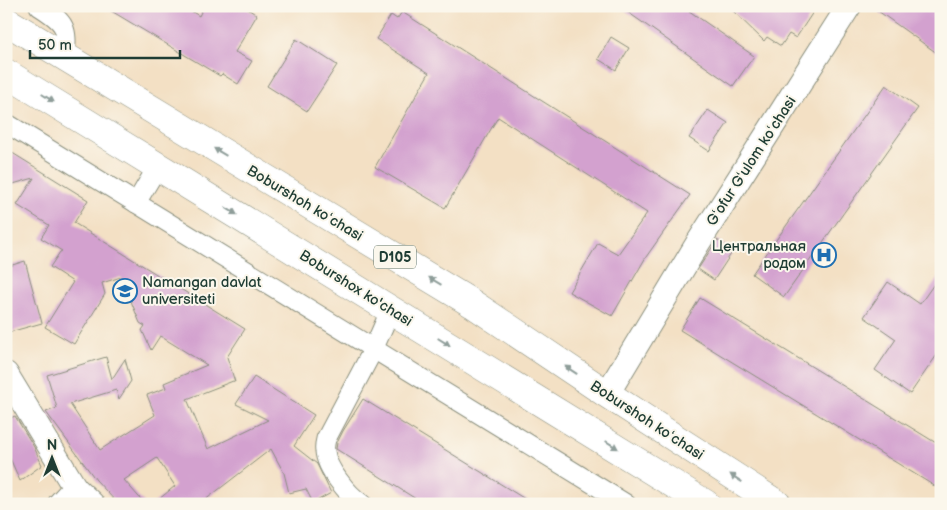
<svg xmlns="http://www.w3.org/2000/svg" width="947" height="510" font-family="'Balsamiq Sans',sans-serif">
<rect width="100%" height="100%" fill="#fbf7ec"/>
<filter id="ink" filterUnits="userSpaceOnUse"><feTurbulence type="fractalNoise" baseFrequency=".02" numOctaves="2"/><feDisplacementMap in="SourceGraphic" scale="10" xChannelSelector="R" yChannelSelector="G"/><feConvolveMatrix kernelMatrix="1 2 1 2 8 2 1 2 1" color-interpolation-filters="sRGB"/></filter>
<filter id="wash" filterUnits="userSpaceOnUse"><feTurbulence type="fractalNoise" baseFrequency=".0096" numOctaves="4" result="noise"/><feDisplacementMap in="SourceGraphic" scale="20" xChannelSelector="R" yChannelSelector="G"/><feGaussianBlur stdDeviation="1.12" result="paint"/><feColorMatrix in="noise" values="0 0 0 0 0 0 0 0 0 0 0 0 0 0 0 0 0 1.4 0 .05"/><feComposite in="paint" operator="in"/></filter>
<g filter="url(#wash)">
<rect width="100%" height="100%" fill="#f3e0c4"/>
<g id="blocks">
<!-- building -->
<g fill="#d3a1cf">
<path d="M103 6H183L199 16 204 6H243L257 15 235 52 252 61 238 84 222 74 220 76Z"/>
<path d="M619 6H682L754 56 733 86Z"/>
<path d="M728 6H817L796 38 789 34 781 46 767 37 764 41Z"/>
<path d="M871 6H941V56Z"/>
<path d="M402 12 690 195 646 257 612 316 569 292 598 243 618 254 647 213 498 117 445 208 375 167 429 73 376 39 391 15 397 19Z"/>
<path d="M611 37 629 48 616 70 598 59Z"/>
<path d="M296 39 337 65 307 111 267 86Z"/>
<path d="M886 85 918 108 784 297 752 274Z"/>
<path d="M708 110 728 123 709 151 689 138Z"/>
<path d="M6 149 88 200 74 223 245 329 227 357 235 382 233 381 187 399 208 449 268 420 236 404 254 377 314 415 294 446 317 464 331 493 313 503 306 489 289 493 284 473 271 449 200 504H153L175 486 157 458 124 480 145 504H118L96 480 46 412 57 408 47 375 106 357 112 379 125 359 131 381 119 399 116 390 70 404 100 450 155 415 147 395 166 388 164 383 207 365 160 336 151 350 142 330 145 326 140 323 121 277 102 283 105 294 74 344 45 327 73 282 50 267 60 252 62 251 41 238 49 225 17 205 34 178 6 186Z"/>
<path d="M717 240 733 251 714 280 698 269Z"/>
<path d="M25 261 42 323 6 333V267Z"/>
<path d="M941 274V349L910 394 875 370 896 339 864 317 888 282 920 304Z"/>
<path d="M700 298 941 446V490L680 330Z"/>
<path d="M363 399 533 504H424L336 449 337 443 343 431Z"/>
<path d="M15 416 34 447 42 465 20 481 6 449V420Z"/>
</g>
</g>
</g>
<g filter="url(#ink)">
<use href="#blocks" fill-opacity="0" stroke="#898e7c" stroke-width="1"/>
<g fill="none" stroke-linecap="round" stroke-linejoin="round">
<defs>
<g id="minor">
<path d="M39 6C66 23 68 27 65 58"/>
<path d="M6 123 626 504"/>
<path d="M136 203 158 166"/>
<path d="M362 504C348 495 326 468 325 451 324 447 325 443 326 439L373 350 391 309"/>
</g>
<g id="tertiary">
<path d="M6 374 75 488 92 504"/>
<path d="M607 394 698 243 849 6"/>
<path d="M60 504 75 488"/>
</g>
<g id="primary">
<path d="M6 21 473 304 607 394 777 504"/>
<path d="M6 73 706 504"/>
</g>
</defs>
<!-- minor casing -->
<use href="#minor" stroke="#898e7c" stroke-width="21"/>
<!-- tertiary casing -->
<use href="#tertiary" stroke="#898e7c" stroke-width="26"/>
<!-- primary casing -->
<use href="#primary" stroke="#898e7c" stroke-width="29"/>
<!-- minor -->
<use href="#minor" stroke="#fff" stroke-width="19"/>
<!-- tertiary -->
<use href="#tertiary" stroke="#fff" stroke-width="24"/>
<!-- primary -->
<use href="#primary" stroke="#fff" stroke-width="28"/>
</g>
<!-- one-way arrows -->
<defs><path id="oneway-solid" d="M-6-.8H1V-3.2L6.5 0L1 3.2V.8H-6Z" transform="scale(1.25)"/></defs>
<g fill="#8f9e9a">
<use href="#oneway-solid" transform="translate(48 98) rotate(32)"/>
<use href="#oneway-solid" transform="translate(220 152) rotate(-149)"/>
<use href="#oneway-solid" transform="translate(231 211) rotate(32)"/>
<use href="#oneway-solid" transform="translate(435 281) rotate(-149)"/>
<use href="#oneway-solid" transform="translate(444 342) rotate(32)"/>
<use href="#oneway-solid" transform="translate(571 370) rotate(-146)"/>
<use href="#oneway-solid" transform="translate(612 445) rotate(32)"/>
<use href="#oneway-solid" transform="translate(736 478) rotate(-147)"/>
</g>
</g>
<!-- icons -->
<defs>
<symbol id="hospital-ring" viewBox="-11 -11 22 22"><circle r="9.5" fill="#fbf7ec" stroke="#1f6fb2" stroke-width="1.5"/><path d="M-5-5h3v3.5h4V-5h3V5h-3V1.5h-4V5h-3Z" fill="#1f6fb2"/></symbol>
<symbol id="university-ring" viewBox="-11 -11 22 22"><circle r="9.5" fill="#fbf7ec" stroke="#1f6fb2" stroke-width="1.5"/><path d="M0-5L7-2L0 1L-7-2ZM-4 1L0 2.5L4 1V4Q0 6-4 4Z" fill="#1f6fb2"/></symbol>
</defs>
<g fill-rule="evenodd">
<use href="#hospital-ring" x="810" y="241" width="28" height="28"/>
<use href="#university-ring" x="111" y="277" width="28" height="28"/>
</g>
<g text-anchor="middle" stroke-width="4" stroke-linejoin="round" paint-order="stroke">
<!-- shield labels -->
<rect fill="#fbf7ec" stroke="#61756b" stroke-width="1" x="374" y="245.5" width="42" height="23" rx="4"/>
<g font-size="14" font-weight="bold" fill="#1f3d34">
<text x="395" y="262">D105</text>
</g>
<!-- street labels -->
<g font-size="15" fill="#1f3d34" stroke="#fbf7ec">
<text transform="translate(751 161) rotate(-57)" y="5">Gʻofur Gʻulom koʻchasi</text>
<text transform="translate(305 203) rotate(31)" y="5">Boburshoh koʻchasi</text>
<text transform="translate(356 288) rotate(32)" y="5">Boburshox ko'chasi</text>
<text transform="translate(647 420) rotate(33)" y="5">Boburshoh koʻchasi</text>
</g>
<!-- poi labels -->
<g font-size="15" fill="#1f3d34" stroke="#fbf7ec" text-anchor="end">
<text x="806" y="251">Центральная<tspan x="806" dy="17">родом</tspan></text>
<text x="142" y="287" text-anchor="start">Namangan davlat<tspan x="142" dy="17">universiteti</tspan></text>
</g>
</g>
<!-- margin -->
<rect width="947" height="510" fill="none" stroke="#fbf7ec" stroke-width="25"/>
<!-- north arrow -->
<g transform="translate(52 458)" stroke="#fbf7ec" stroke-width="4" paint-order="stroke">
<path d="M0-4L9 19L0 12L-9 19Z" fill="#1f3d34"/>
<text y="-8" font-size="14" font-weight="bold" text-anchor="middle" fill="#1f3d34">N</text>
</g>
<!-- scale -->
<path d="M30 50v8h150v-8" fill="none" stroke="#1f3d34" stroke-width="2.5"/>
<text x="38" y="50" font-size="15" fill="#1f3d34" stroke="#fbf7ec" stroke-width="4" paint-order="stroke">50 m</text>
</svg>
